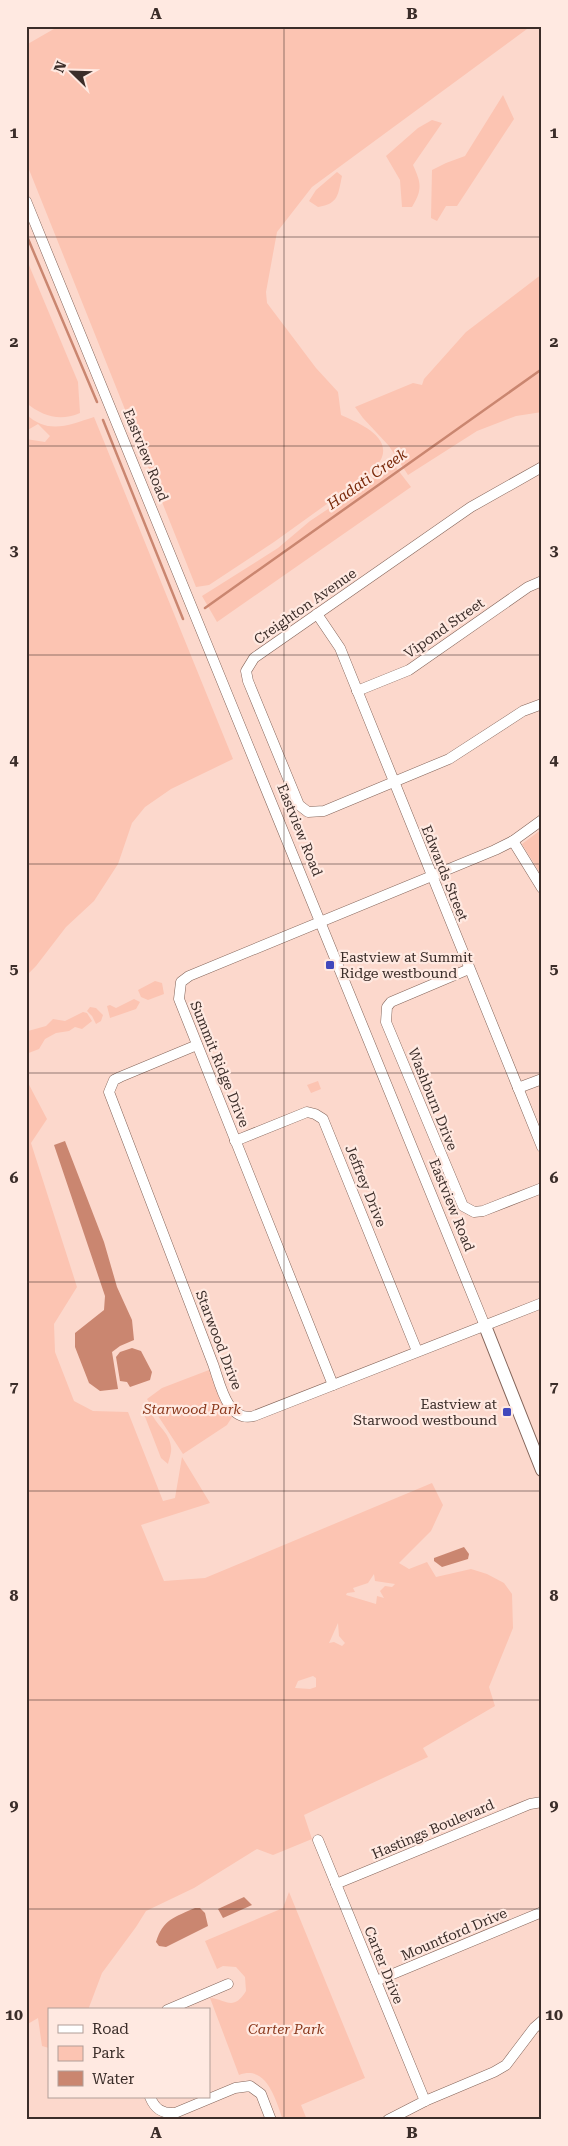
<svg xmlns="http://www.w3.org/2000/svg" width="568" height="2146" font-family="'Roboto Serif',serif">
<rect width="100%" height="100%" fill="#fcd8cc"/>
<!-- green -->
<g fill="#fcc4b2" fill-rule="evenodd">
<path d="M59 26H531L312 187 277 232 266 292 267 303 316 368 338 392 341 415C356 422 390 435 382 457 380 463 374 468 370 473L274 542 209 585 196 587 26 162V45Z"/>
<path d="M503 95 514 119 457 206H446L437 221 431 218 432 170 446 163 465 156Z"/>
<path d="M432 120 442 123 413 165C421 183 423 189 412 207H402L400 180 386 156 418 128Z"/>
<path d="M337 172 342 176C338 194 339 204 318 207L309 201 316 190Z"/>
<path d="M26 258 78 382 80 413C59 422 43 416 26 403Z"/>
<path d="M542 274V412L516 416 477 431 408 475 389 446 363 418 355 407 413 383 422 385 424 379 466 332Z"/>
<path d="M26 414C48 435 69 425 94 417L233 759 171 789 145 807 132 823 118 864 94 901 66 927 36 966 26 976V439L45 442 50 436 38 424 26 431Z"/>
<path d="M391 461 411 487 217 622 202 596 278 548 310 521 370 481 387 462Z"/>
<path d="M542 829V876L522 844Z"/>
<path d="M155 981 162 983 164 994 148 1000 141 997 138 990Z"/>
<path d="M134 999 140 1002 136 1009 110 1018 107 1006 110 1005 116 1008Z"/>
<path d="M90 1007 96 1008 103 1015 101 1021 96 1024 92 1016 87 1011Z"/>
<path d="M83 1012 87 1013 92 1021 82 1029 75 1027 69 1031 56 1033 45 1039 39 1049 26 1054 28 1031 46 1026 53 1019 65 1021Z"/>
<path d="M26 1079 47 1119 31 1143 77 1287 54 1324 55 1352 74 1401 93 1411 128 1412 163 1501 175 1498 182 1457 210 1503 141 1525 164 1581 205 1578 432 1483 443 1505 431 1531 399 1563 409 1569 427 1562 436 1577 471 1569 487 1574 504 1583 512 1594 513 1628 489 1687 495 1706 423 1748 428 1757 304 1815 312 1839 273 1855 257 1849 194 1888 146 1911 136 1927 102 1973 88 2010H49V2048L42 2046 38 2018 26 2025ZM374 1574 375 1581 395 1584 392 1587 385 1586 380 1591 384 1598 377 1596 376 1604 346 1595 347 1593 355 1592 353 1588 368 1583ZM338 1623 339 1636 345 1643 342 1646 334 1642 329 1643ZM313 1676 316 1678V1687L310 1689 295 1688 298 1681Z"/>
<path d="M318 1081 321 1089 311 1093 307 1085Z"/>
<path d="M209 1370 225 1408 232 1417 227 1425 183 1454 147 1399 162 1388Z"/>
<path d="M144 1408 151 1411C154 1424 170 1432 171 1447 172 1452 169 1459 168 1464L161 1458 142 1409Z"/>
<path d="M289 1892 365 2078 301 2105 307 2120H283C276 2101 267 2064 239 2075L210 1998C226 1999 233 2012 246 1991L245 1977 236 1967 223 1966 217 1969 205 1941 283 1908Z"/>
</g>
<!-- water -->
<g fill="#ca8670">
<path d="M65 1141 104 1242 117 1287 132 1320 134 1340 120 1346 112 1352 118 1389 100 1391 89 1383 75 1347V1333L104 1310 105 1296 54 1145Z"/>
<path d="M132 1348 141 1351 152 1372 150 1380 130 1387 127 1382 120 1381 116 1357 120 1352Z"/>
<path d="M464 1547 469 1554 468 1559 442 1567 434 1561V1558Z"/>
<path d="M244 1897 252 1905 223 1918 218 1909Z"/>
<path d="M195 1908H200L205 1913 208 1926 166 1947 159 1946 156 1942C163 1919 175 1917 195 1908Z"/>
</g>
<g fill="none" stroke-linecap="round" stroke-linejoin="round">
<!-- stream -->
<g stroke="#ca8670" stroke-width="2.5">
<path d="M26 234 97 402"/>
<path d="M103 420 183 619"/>
<path d="M205 608 542 369"/>
</g>
<defs>
<g id="minor">
<path d="M26 201 485 1326"/>
<path d="M542 467 471 507 254 658 246 671 248 681 299 805 308 812 324 811 449 759 523 711 542 704"/>
<path d="M317 614 340 648 542 1147"/>
<path d="M357 691 409 670 528 587 542 581"/>
<path d="M513 841 542 888"/>
<path d="M469 969 391 1002 387 1007 386 1022 463 1206 474 1212 483 1211 542 1188"/>
<path d="M197 1045 120 1077 114 1080 109 1092 213 1364C220 1383 227 1423 254 1416L542 1303"/>
<path d="M518 1088 542 1079"/>
<path d="M235 1141 307 1112 315 1114 323 1119 417 1351"/>
<path d="M333 1385 179 999 181 982 189 976 495 850 513 841 542 820"/>
<path d="M318 1840 425 2101"/>
<path d="M336 1884 530 1804 542 1802"/>
<path d="M376 1981 542 1912"/>
<path d="M167 2010 228 1984"/>
<path d="M150 2097C155 2109 162 2114 175 2113L235 2088 250 2086 261 2094 271 2120"/>
<path d="M388 2120 425 2101 494 2072 506 2065 534 2028 542 2021"/>
</g>
<path id="major" d="M485 1326 542 1470"/>
</defs>
<!-- minor casing -->
<use href="#minor" stroke="#836459" stroke-width="11"/>
<!-- major casing -->
<use href="#major" stroke="#836459" stroke-width="14"/>
<!-- minor -->
<use href="#minor" stroke="#fff" stroke-width="10"/>
<!-- major -->
<use href="#major" stroke="#fff" stroke-width="12"/>
</g>
<!-- grid -->
<path fill="none" stroke="#3b2d29" stroke-width="1" stroke-opacity="0.55" d="M284 26V2120M26 237H542M26 446H542M26 655H542M26 864H542M26 1073H542M26 1282H542M26 1491H542M26 1700H542M26 1909H542"/>
<!-- markers -->
<g fill="#4148bc" stroke="#ffe9e1" stroke-width="2">
<rect x="325" y="960" width="10" height="10" rx="2.5"/>
<rect x="502" y="1407" width="10" height="10" rx="2.5"/>
</g>
<g text-anchor="middle" stroke-width="4.5" stroke-linejoin="round" paint-order="stroke">
<!-- street labels -->
<g font-size="14" fill="#3b2d29" stroke="#ffe9e1">
<text transform="translate(146 455) rotate(68)" y="5">Eastview Road</text>
<text transform="translate(305 606) rotate(-35)" y="5">Creighton Avenue</text>
<text transform="translate(444 628) rotate(-35)" y="5">Vipond Street</text>
<text transform="translate(300 830) rotate(68)" y="5">Eastview Road</text>
<text transform="translate(445 873) rotate(68)" y="5">Edwards Street</text>
<text transform="translate(220 1064) rotate(68)" y="5">Summit Ridge Drive</text>
<text transform="translate(433 1099) rotate(68)" y="5">Washburn Drive</text>
<text transform="translate(366 1186) rotate(68)" y="5">Jeffrey Drive</text>
<text transform="translate(452 1205) rotate(68)" y="5">Eastview Road</text>
<text transform="translate(219 1340) rotate(69)" y="5">Starwood Drive</text>
<text transform="translate(433 1829) rotate(-23)" y="5">Hastings Boulevard</text>
<text transform="translate(454 1934) rotate(-23)" y="5">Mountford Drive</text>
<text transform="translate(384 1965) rotate(68)" y="5">Carter Drive</text>
</g>
<!-- poi labels -->
<g font-size="14" fill="#3b2d29" stroke="#ffe9e1" text-anchor="start">
<text x="340" y="962">Eastview at Summit<tspan x="340" dy="16">Ridge westbound</tspan></text>
<text x="497" y="1409" text-anchor="end">Eastview at<tspan x="497" dy="16">Starwood westbound</tspan></text>
</g>
<!-- park labels -->
<g font-size="14" font-style="italic" fill="#8a381c" stroke="#ffe9e1">
<text x="192" y="1414">Starwood Park</text>
<text x="286" y="2034">Carter Park</text>
</g>
<!-- water labels -->
<g font-size="15" font-style="italic" fill="#792809" stroke="#ffe9e1">
<text transform="translate(367 479) rotate(-35)" y="5">Hadati Creek</text>
</g>
</g>
<!-- border -->
<rect width="568" height="2146" fill="none" stroke="#ffe9e1" stroke-width="55"/>
<!-- legend -->
<rect x="48" y="2008" width="162" height="90" fill="#ffe9e1" stroke="#b19e97"/>
<rect x="58" y="2025" width="25" height="8" fill="#ffffff" stroke="#b19e97"/>
<text x="92" y="2034" font-size="15" fill="#3b2d29">Road</text>
<rect x="58" y="2046" width="25" height="15" fill="#fcc4b2" stroke="#b19e97"/>
<text x="92" y="2058" font-size="15" fill="#3b2d29">Park</text>
<rect x="58" y="2071" width="25" height="15" fill="#ca8670" stroke="#b19e97"/>
<text x="92" y="2084" font-size="15" fill="#3b2d29">Water</text>
<!-- north arrow -->
<g transform="translate(72 72) rotate(293)" stroke="#ffe9e1" stroke-width="4" paint-order="stroke">
<path d="M0-4L9 19L0 12L-9 19Z" fill="#3b2d29"/>
<text y="-8" font-size="14" font-weight="bold" text-anchor="middle" fill="#3b2d29">N</text>
</g>
<rect x="28" y="28" width="512" height="2090" fill="none" stroke="#3b2d29" stroke-width="2"/>
<g font-size="16" text-anchor="middle" font-weight="bold" fill="#3b2d29">
<text x="156" y="19">A</text>
<text x="412" y="19">B</text>
<text x="14" y="138">1</text>
<text x="554" y="138">1</text>
<text x="14" y="347">2</text>
<text x="554" y="347">2</text>
<text x="14" y="556">3</text>
<text x="554" y="556">3</text>
<text x="14" y="765">4</text>
<text x="554" y="765">4</text>
<text x="14" y="974">5</text>
<text x="554" y="974">5</text>
<text x="14" y="1183">6</text>
<text x="554" y="1183">6</text>
<text x="14" y="1392">7</text>
<text x="554" y="1392">7</text>
<text x="14" y="1601">8</text>
<text x="554" y="1601">8</text>
<text x="14" y="1811">9</text>
<text x="554" y="1811">9</text>
<text x="14" y="2020">10</text>
<text x="554" y="2020">10</text>
<text x="156" y="2138">A</text>
<text x="412" y="2138">B</text>
</g>
</svg>
